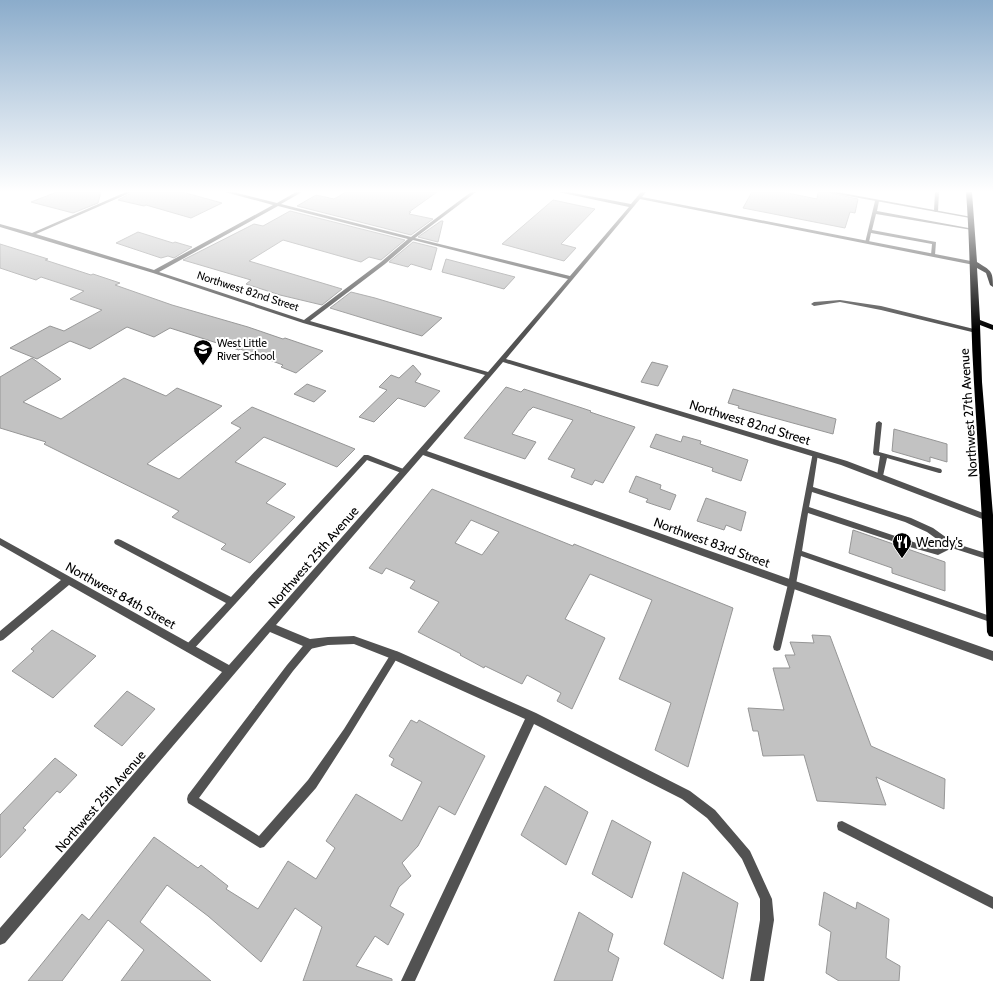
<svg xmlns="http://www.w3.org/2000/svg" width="993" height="981" font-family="Cabin,sans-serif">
<rect width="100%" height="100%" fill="#fff"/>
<!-- building -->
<g fill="#c2c2c2" stroke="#969696" fill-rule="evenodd">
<path d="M57 192H101L98 203 73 213 31 202Z"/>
<path d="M133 192H182L222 203 191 218 146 205 144 206 118 200Z"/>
<path d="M346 192H437L409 212H411L409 214 433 219 411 235 297 206 316 195 334 199Z"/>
<path d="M752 192 788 193 817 199 818 192H825L858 199 855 213 850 212 845 228 743 208Z"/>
<path d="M553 200 595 209 561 244 576 248 564 261 502 244Z"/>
<path d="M290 211 405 240 381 260 369 257 361 262 283 240 249 261 342 289 322 305 280 295 246 284 251 280 183 260 254 224 263 226Z"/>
<path d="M441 221H443L438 242 418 237Z"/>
<path d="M138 232 173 243 175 242 192 247 174 258 168 256 161 258 116 243Z"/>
<path d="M413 242 437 248 431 270 411 264 408 267 389 262Z"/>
<path d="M0 244 48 259 45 260 85 273 91 275 93 274 120 283 115 285 172 305 248 327 283 339 285 338 323 351 296 373 281 367 283 365 240 349 239 350 170 328 154 337 127 327 90 349 70 341 37 359 10 348 50 326 64 331 102 310 70 299 84 291 41 277 36 280 0 268Z"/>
<path d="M446 259 515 277 504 289 465 278 442 272Z"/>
<path d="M351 292 375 298 442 318 422 336 330 308Z"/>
<path d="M32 358 61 379 23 402 61 419 124 378 166 396 177 388 222 406 147 464 179 479 241 428 231 423 252 407 355 449 337 467 264 437 235 462 286 484 266 503 295 517 250 563 221 549 226 544 172 517 179 511 44 444 46 442 0 428V377Z"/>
<path d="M652 362 668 366 658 386 641 382Z"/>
<path d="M413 365 421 374 415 382 440 391 425 407 398 398 374 422 359 417 387 390 379 387 391 375 399 378Z"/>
<path d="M307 384 326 391 314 402 294 394Z"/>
<path d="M506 387 521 392 524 389 582 408 591 411 590 412 635 427 603 483 595 480 592 485 571 477 575 469 548 459 573 420 533 407 530 410H529L512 434 536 442 525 459 464 438Z"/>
<path d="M733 389 836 419 833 434 738 408 739 406 728 403Z"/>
<path d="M894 429 947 444V462L930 457V462L892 451Z"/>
<path d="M656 434 681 442 683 436 701 441 700 444 748 460 741 481 712 471 713 468 650 447Z"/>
<path d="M636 476 661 485 660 489 676 495 670 510 646 502 648 499 629 492Z"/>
<path d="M432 489 573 546 574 544 733 608 688 767 655 750 671 703 619 679 652 600 590 574 565 619 605 638 572 709 557 701 561 693 527 675 522 684 485 666 484 668 460 655 461 654 418 632 439 602 410 588 415 581 386 568 382 574 369 568ZM471 520 499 532 482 555 455 543Z"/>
<path d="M706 498 746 512 741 531 726 525 724 530 697 521Z"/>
<path d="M853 530 945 562V591L892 573V568L849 553Z"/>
<path d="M52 630 96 656 53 698 12 671 34 651 31 649Z"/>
<path d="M812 635 830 636 871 746 945 779 944 809 876 777 886 805 817 801 804 755 763 756 758 731H753L748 708 784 710 773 668H790L785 655H795L790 642 814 643Z"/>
<path d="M127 691 155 709 122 746 94 726Z"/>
<path d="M411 720 417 723 419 720 485 756 455 815 439 806 418 846 402 863 411 876 399 887 390 906 404 914 388 945 375 936 356 966 392 979V981H303L322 927 295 908 261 962 208 916 167 885 140 922 211 981H121L144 950 108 920 62 981H28L82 914 89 920 154 837 198 868 201 865 228 886 226 889 258 909 288 861 316 879 335 848 326 841 356 794 402 821 422 782 391 765 394 759 389 756Z"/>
<path d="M55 758 77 775 60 793 57 791 23 828 26 830 0 858V815Z"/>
<path d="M545 786 588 812 566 865 521 835Z"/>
<path d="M612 820 651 842 632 898 592 874Z"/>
<path d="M683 872 738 903 723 979 664 944Z"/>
<path d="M824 892 856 909 857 902 889 919 886 958 900 966 899 981H839L826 973 831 932 819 925Z"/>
<path d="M579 912 613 934 608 951 619 958 612 981H554Z"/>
</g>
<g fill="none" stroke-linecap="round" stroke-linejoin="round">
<!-- lane -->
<g fill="#525252" fill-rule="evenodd">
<path d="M935 192H939L938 211 936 212 934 211Z"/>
<path d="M877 200 879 201 877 211 974 229 972 230 876 214 872 230 936 242 935 255 933 256 931 255 932 244 871 233 869 242 865 243 875 201Z"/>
<path d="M840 300 881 306 978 330 979 331 976 333 881 310 840 302 814 306 811 304 814 302Z"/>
<path d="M879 421 882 423 879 452 941 469 942 471 941 473H939L887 458 883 476 880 478H878L877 476 880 456 874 455 873 453 876 423Z"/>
<path d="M813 452H815L818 454 813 487 911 518 933 528 954 543 992 555 993 557 992 559 989 560 952 548 938 555 910 547 808 513 802 551 993 617V623L801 556 796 584 781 647 780 650 777 651 774 650 773 647 788 584ZM812 492 905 522 927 532 945 545 937 549 910 541 809 507Z"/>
<path d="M364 455H368L406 470 407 472 404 474 367 460 192 651 189 652 186 651 185 648 186 645 226 603 115 544 114 542 115 540 118 539 121 540 231 597Z"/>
<path d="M310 640 313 641 314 644 313 647 293 671 199 798 259 836 308 780 344 729 392 652 395 651 398 652 399 655 350 735 316 788 264 847 260 848 188 803 187 799 188 795 287 665 307 641Z"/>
<path d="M842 821 993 897V909L838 830 837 826 838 822Z"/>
</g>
<!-- street -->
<g fill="#525252" fill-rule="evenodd">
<path d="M126 192H132L36 234 154 270 273 205 225 192H233L277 203 296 192H302L281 204 411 237 471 192H476L415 238 570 276 629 207 558 192H568L631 204 641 192H646L642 197 976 262V264L974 265 640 199 506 359 847 461 991 516 992 518 991 520H985L841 465 503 362 427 451 993 651V661L423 455 276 625 310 639 328 637 354 636 399 652 536 713 690 791 715 810 750 851 772 899 774 920 764 981H750L760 920V899L742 859 731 845 707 818 682 799 534 724 415 981H401L525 719 392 659 354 644 328 645 310 649 270 632 5 943 0 945V928L222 672 69 585 3 640 0 641V631L61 580 0 545V538L229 665 485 375 303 323 153 273 0 227V224L32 233ZM278 206 408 239 381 262 304 320 159 272ZM413 240 568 279 488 372 310 321 385 264Z"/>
<path d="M826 192H837L972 217 970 218Z"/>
</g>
<!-- primary -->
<path fill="#000" fill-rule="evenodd" d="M966 192H972L977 262C991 271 993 270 993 287L990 285 986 273 977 268 980 320 993 325V330L980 325 982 382 993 515V637L989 636 987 632C984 549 979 466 974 383 970 320 971 256 966 192Z"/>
</g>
<!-- sky -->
<linearGradient id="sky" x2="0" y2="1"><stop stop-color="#8baccb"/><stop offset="0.58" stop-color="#fff"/><stop offset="1" stop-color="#fff" stop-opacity="0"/></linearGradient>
<rect width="993" height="330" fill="url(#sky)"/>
<!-- icons -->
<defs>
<symbol id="school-pin" viewBox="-11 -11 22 30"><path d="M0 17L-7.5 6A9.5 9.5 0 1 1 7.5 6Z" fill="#000" stroke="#fff"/><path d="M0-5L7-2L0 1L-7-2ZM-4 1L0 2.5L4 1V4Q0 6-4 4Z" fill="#fff"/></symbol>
<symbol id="restaurant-pin" viewBox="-11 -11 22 30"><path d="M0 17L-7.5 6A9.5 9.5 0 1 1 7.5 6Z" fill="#000" stroke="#fff"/><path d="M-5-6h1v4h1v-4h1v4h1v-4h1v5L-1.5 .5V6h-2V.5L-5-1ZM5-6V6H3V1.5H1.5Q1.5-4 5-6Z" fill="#fff"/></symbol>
</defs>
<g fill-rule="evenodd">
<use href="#school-pin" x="192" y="338" width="22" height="30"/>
<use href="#restaurant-pin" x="891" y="531" width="22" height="30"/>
</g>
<g text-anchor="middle" stroke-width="4" stroke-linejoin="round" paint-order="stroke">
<!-- far-street labels -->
<g font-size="11" fill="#000" stroke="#fff">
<text transform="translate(248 291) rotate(18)" y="4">Northwest 82nd Street</text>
</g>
<!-- far-poi labels -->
<g font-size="11" fill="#000" stroke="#fff" text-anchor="start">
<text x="217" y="347">West Little<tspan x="217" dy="13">River School</tspan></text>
</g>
<!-- street labels -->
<g font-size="13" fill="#000" stroke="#fff">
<text transform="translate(968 413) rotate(-94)" y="5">Northwest 27th Avenue</text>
<text transform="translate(750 422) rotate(17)" y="5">Northwest 82nd Street</text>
<text transform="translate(712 542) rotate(20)" y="5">Northwest 83rd Street</text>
<text transform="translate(313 557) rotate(-49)" y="5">Northwest 25th Avenue</text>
<text transform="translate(121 595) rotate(29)" y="5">Northwest 84th Street</text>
<text transform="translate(100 801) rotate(-49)" y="5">Northwest 25th Avenue</text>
</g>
<!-- poi labels -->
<g font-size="13" fill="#000" stroke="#fff" text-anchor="start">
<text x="916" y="547">Wendy's</text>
</g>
</g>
</svg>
